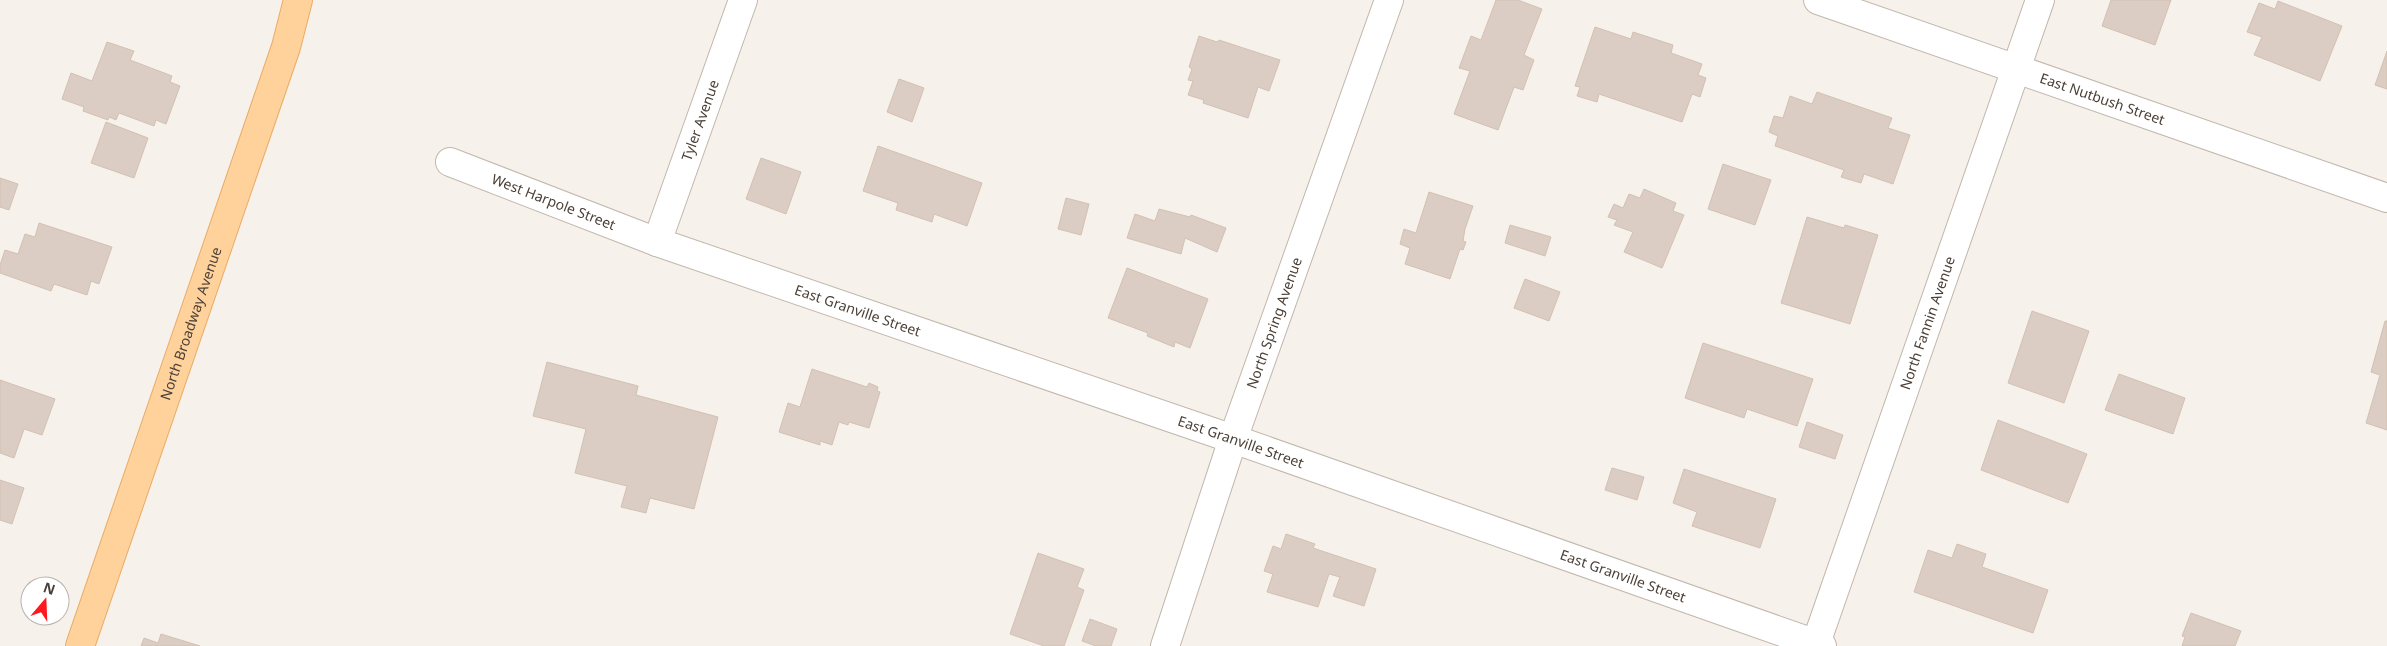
<svg xmlns="http://www.w3.org/2000/svg" width="2387" height="646" font-family="'Noto Sans',sans-serif">
<rect width="100%" height="100%" fill="#f6f1eb"/>
<!-- building -->
<g fill="#dbcdc3" stroke="#d3c1b2">
<path d="M1496 0H1518L1542 9 1524 55 1534 60 1523 90 1514 87 1498 130 1454 114 1470 71 1459 68 1471 36 1481 40Z"/>
<path d="M2111 0H2171L2155 45 2102 26Z"/>
<path d="M2278 1 2342 26 2320 81 2254 55 2262 37 2247 32 2259 3 2275 9Z"/>
<path d="M1595 27 1631 39 1633 32 1673 45 1671 53 1702 64 1698 75 1706 78 1700 97 1692 94 1682 122 1599 94 1597 102 1577 96 1580 87 1575 86Z"/>
<path d="M1199 36 1217 42 1219 40 1280 60 1269 91 1258 87 1248 118 1203 103 1204 100 1188 95 1193 81 1188 80 1192 69 1189 67Z"/>
<path d="M107 42 134 51 130 60 172 76 170 82 180 86 166 124 156 120 154 126 119 113 116 120 109 117 108 120 83 111 84 107 62 99 71 73 92 81Z"/>
<path d="M2387 51V89L2375 85Z"/>
<path d="M899 79 924 88 912 122 887 112Z"/>
<path d="M1817 92 1892 118 1888 128 1910 135 1893 184 1864 174 1861 183 1841 177 1844 170 1775 146 1778 136 1769 132 1774 116 1783 118 1790 96 1812 104Z"/>
<path d="M106 122 148 138 134 178 91 163Z"/>
<path d="M878 146 982 183 967 226 934 214 932 222 896 210 898 203 863 191Z"/>
<path d="M761 158 801 172 786 214 746 199Z"/>
<path d="M1723 164 1771 180 1755 225 1708 209Z"/>
<path d="M0 178 18 184 9 210 0 207Z"/>
<path d="M1644 189 1676 203 1673 211 1684 215 1662 268 1624 252 1633 232 1614 225 1617 220 1608 217 1614 204 1623 208 1629 194 1640 198Z"/>
<path d="M1429 192 1473 206 1465 229 1463 241 1466 242 1463 250 1460 249 1450 279 1405 264 1410 248 1400 244 1404 229 1416 233Z"/>
<path d="M1066 198 1089 204 1081 235 1058 229Z"/>
<path d="M1159 209 1190 217 1191 215 1226 228 1217 252 1185 238 1181 254 1127 238 1135 214 1155 221Z"/>
<path d="M1807 217 1844 228 1845 225 1878 235 1850 324 1781 303Z"/>
<path d="M39 223 112 247 99 284 91 281 87 295 54 284 51 291 0 273V265L5 250 18 254 25 234 35 237Z"/>
<path d="M1510 225 1551 237 1545 256 1505 243Z"/>
<path d="M1127 268 1208 299 1190 348 1175 342 1174 347 1147 336 1148 333 1108 318Z"/>
<path d="M1525 279 1560 292 1549 321 1514 308Z"/>
<path d="M2032 311 2089 331 2064 403 2008 383Z"/>
<path d="M2385 321H2387V430L2366 423 2380 375 2371 372Z"/>
<path d="M1703 343 1813 379 1797 426 1747 409 1744 418 1685 398Z"/>
<path d="M547 362 638 386 636 395 718 417 694 509 650 498 646 513 621 507 627 486 575 473 586 429 533 416Z"/>
<path d="M812 369 867 387 869 383 878 387 877 391 880 392 869 428 849 422 848 425 839 422 832 445 820 441V445L779 432 788 403 800 407Z"/>
<path d="M2119 374 2185 398 2173 434 2105 410Z"/>
<path d="M0 380 55 399 42 435 24 429 14 458 0 453Z"/>
<path d="M1998 420 2087 454 2068 503 1981 470Z"/>
<path d="M1807 422 1843 435 1835 459 1799 447Z"/>
<path d="M1612 468 1644 477 1637 500 1605 490Z"/>
<path d="M1684 469 1776 499 1760 548 1692 526 1697 512 1673 503Z"/>
<path d="M0 480 24 488 12 524 0 520Z"/>
<path d="M1286 534 1315 544 1313 548 1376 569 1364 606 1333 596 1340 577 1329 574 1318 607 1267 592 1273 574 1264 571 1273 546 1281 549Z"/>
<path d="M1957 544 1986 554 1982 567 2048 590 2033 633 1914 592 1928 550 1952 558Z"/>
<path d="M1038 553 1084 569 1077 587 1084 590 1064 646H1044L1010 634Z"/>
<path d="M2191 613 2241 631 2235 646H2182L2185 637 2182 636Z"/>
<path d="M1090 619 1117 629 1111 646H1096L1082 641Z"/>
<path d="M161 634 200 646H141L144 638 158 643Z"/>
</g>
<g fill="none" stroke-linecap="round" stroke-linejoin="round">
<defs>
<g id="minor">
<path id="s1" d="M1818 0 2387 198"/>
<path id="s2" d="M450 162 657 242 1233 439 1822 646"/>
<path id="s3" d="M657 242 743 0"/>
<path id="s4" d="M1165 646 1233 439 1389 0"/>
<path id="s5" d="M1815 646 2040 0"/>
</g>
<g id="major">
<path id="s6" d="M80 646 286 47 298 0"/>
</g>
</defs>
<!-- minor casing -->
<use href="#minor" stroke="#c2b7ad" stroke-width="30"/>
<!-- major casing -->
<use href="#major" stroke="#e9ac65" stroke-width="30"/>
<!-- minor -->
<use href="#minor" stroke="#fff" stroke-width="28"/>
<!-- major -->
<use href="#major" stroke="#ffd29b" stroke-width="28"/>
</g>
<g text-anchor="middle" stroke-width="4" stroke-linejoin="round" paint-order="stroke">
<!-- street labels -->
<g font-size="14" fill="#4b4038" stroke="#fff">
<text dy="5" stroke="none"><textPath href="#s1" startOffset="301">East Nutbush Street</textPath></text>
<text dy="5" stroke="none"><textPath href="#s3" startOffset="129">Tyler Avenue</textPath></text>
<text dy="5" stroke="none"><textPath href="#s2" startOffset="111">West Harpole Street</textPath></text>
<text dy="5" stroke="none"><textPath href="#s2" startOffset="434">East Granville Street</textPath></text>
<text dy="5" stroke="none"><textPath href="#s4" startOffset="341">North Spring Avenue</textPath></text>
<text dy="5" stroke="none"><textPath href="#s5" startOffset="342">North Fannin Avenue</textPath></text>
<text dy="5" stroke="none"><textPath href="#s6" startOffset="341">North Broadway Avenue</textPath></text>
<text dy="5" stroke="none"><textPath href="#s2" startOffset="839">East Granville Street</textPath></text>
<text dy="5" stroke="none"><textPath href="#s2" startOffset="1244">East Granville Street</textPath></text>
</g>
</g>
<!-- north arrow -->
<g transform="translate(45 601) rotate(19)"><circle r="24" fill="#ffffff" stroke="#b7b3af"/>
<path d="M0-4L9 19L0 12L-9 19Z" fill="#ff191d"/>
<text y="-8" font-size="14" font-weight="bold" text-anchor="middle" fill="#4b4038">N</text>
</g>
</svg>
